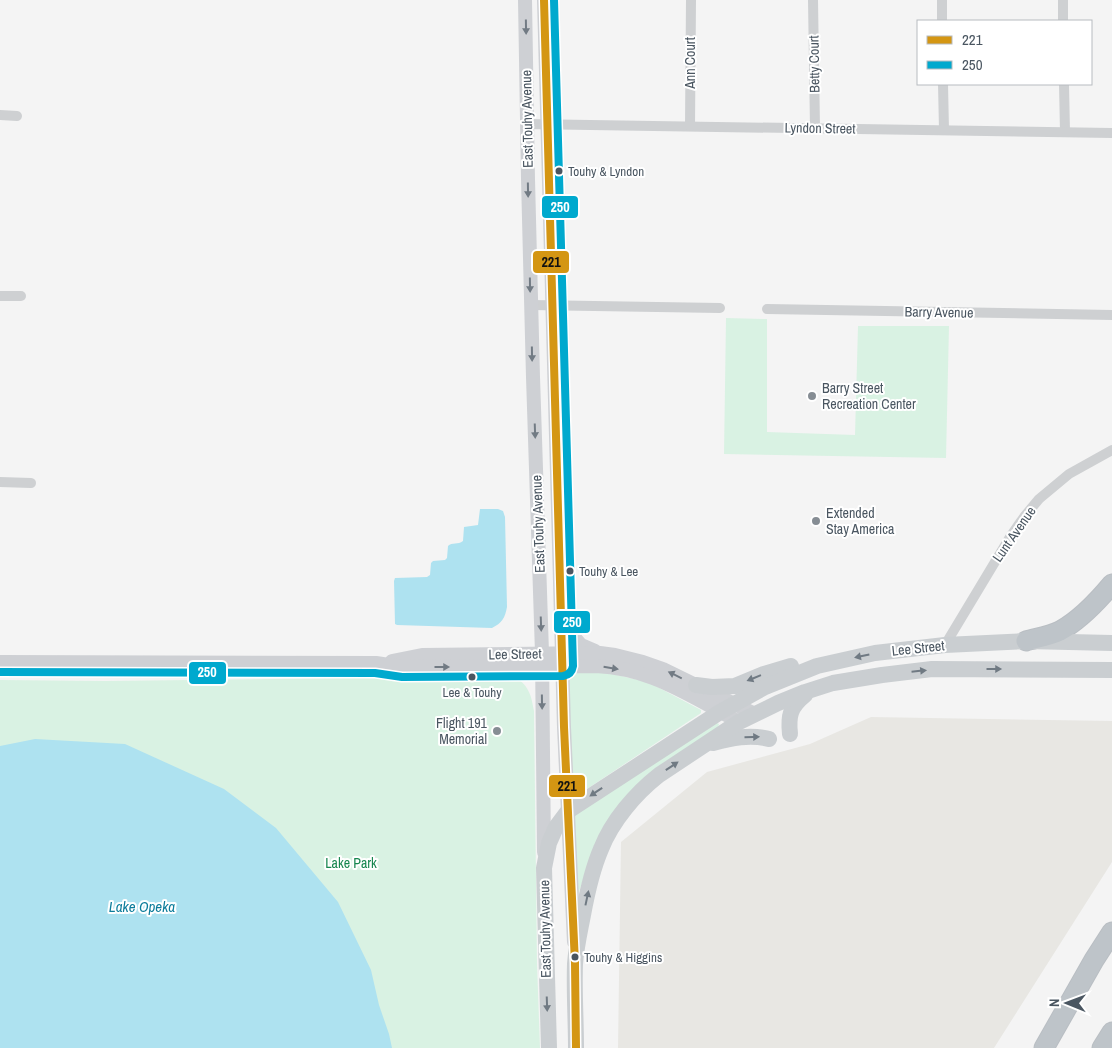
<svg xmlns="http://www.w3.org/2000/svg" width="1112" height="1048" font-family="'Archivo Narrow',sans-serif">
<rect width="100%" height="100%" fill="#f4f4f4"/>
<!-- commercial -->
<path fill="#e8e7e3" d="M871 717 1112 721V862L994 1048H618L621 842 707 772 810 744Z"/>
<!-- green -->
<g fill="#d9f2e3">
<path d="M726 318 767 319V432L855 435 858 326H949L946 458 724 454Z"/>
<path d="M603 672 648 682 701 710V713L575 797 572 795 569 673Z"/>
<path d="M514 676C529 686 531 694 534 711L537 963 540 1048H0V680L105 681Z"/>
<path d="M717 723 719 724 718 728 654 769 585 873 578 895 574 814Z"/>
</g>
<!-- water -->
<g fill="#aee2f0">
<path d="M480 509H498L503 511 505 517 507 607C505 618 502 623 492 628L397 625 395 624 394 581 395 578 427 577 430 575 431 563 433 561 445 560 447 558 448 546C452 542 458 545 463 541L464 527 478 525Z"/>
<path d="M35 739 125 744 224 789 276 828 338 902 371 970 379 1005 389 1034 392 1048H0V746Z"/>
</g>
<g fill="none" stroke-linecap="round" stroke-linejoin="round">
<defs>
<g id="highway">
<path d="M1026 641C1037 638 1050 636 1060 631 1080 620 1097 602 1112 584"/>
<path d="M1044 1048 1094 960 1112 932"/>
<path d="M1102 1048 1112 1032"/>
</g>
</defs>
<!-- highway casing -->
<use href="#highway" stroke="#b9bec3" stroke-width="21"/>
<!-- street -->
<g stroke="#ced0d2" stroke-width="10">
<path d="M813 0 815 128"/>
<path d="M942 0V21"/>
<path d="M1063 0V21"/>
<path d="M943 84 944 130"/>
<path d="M1064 84 1065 132"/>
<path d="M0 115 17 116"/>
<path d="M527 124 1112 133"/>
<path d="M690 126 691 0"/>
<path d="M0 296H21"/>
<path d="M531 305 720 308"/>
<path d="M767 309 1112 315"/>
<path d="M0 482 31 483"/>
<path d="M945 645 1010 537 1024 517 1039 499 1069 474 1112 450"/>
</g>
<!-- secondary -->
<g stroke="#ced0d4" stroke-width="14">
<path d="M525 0 528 179 533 377 542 653 544 852"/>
<path d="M544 0 564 727 574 942"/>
<path d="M562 623 581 645 595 651"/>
<path d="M392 661 422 655 600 653 615 655 643 662 663 669 755 714"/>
<path d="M0 662 376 663 402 667 596 666C615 667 635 671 653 678 682 689 711 707 739 722"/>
</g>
<!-- primary -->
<g stroke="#caced1" stroke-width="16">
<path d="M696 685 712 687 735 686 764 674 791 666"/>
<path d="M790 734C788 716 790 707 805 695"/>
<path d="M713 743C731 738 750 734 769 739"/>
<path d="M549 1048 544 868 549 843 556 827 568 811 720 712 765 687 817 666 875 653 945 645 1026 641 1112 643"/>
<path d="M576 1048C576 1020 574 992 575 964 576 948 580 931 583 915 587 893 592 870 601 849 612 821 635 794 659 775L739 722 778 703 805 692 833 683 882 675 932 669 1112 670"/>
</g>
<!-- highway -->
<use href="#highway" stroke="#bec4c9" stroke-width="19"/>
<defs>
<path id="bus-1" d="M544 0 564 727 575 963 576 1048"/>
<path id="bus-2" d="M0 672 375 673 402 677 563 676C569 675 572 672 573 666L554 0"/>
</defs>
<!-- bus-1 casing -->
<use href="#bus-1" stroke="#fff" stroke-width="11"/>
<!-- bus-2 casing -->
<use href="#bus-2" stroke="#fff" stroke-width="11"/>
<!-- bus-1 -->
<use href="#bus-1" stroke="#d49613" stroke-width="8"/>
<!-- bus-2 -->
<use href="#bus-2" stroke="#00a9ce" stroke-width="8"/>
</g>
<!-- one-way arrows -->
<defs><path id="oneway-solid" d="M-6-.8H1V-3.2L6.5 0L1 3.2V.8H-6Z" transform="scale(1.25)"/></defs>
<g fill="#727b84">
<use href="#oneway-solid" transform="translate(526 27) rotate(89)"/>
<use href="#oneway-solid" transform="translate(528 190) rotate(89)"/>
<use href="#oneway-solid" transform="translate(530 285) rotate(89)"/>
<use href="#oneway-solid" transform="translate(532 354) rotate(89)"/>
<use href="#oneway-solid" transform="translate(535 431) rotate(88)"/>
<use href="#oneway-solid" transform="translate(541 624) rotate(88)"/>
<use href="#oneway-solid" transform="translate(442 667)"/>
<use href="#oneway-solid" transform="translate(611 668) rotate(9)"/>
<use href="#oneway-solid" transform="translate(675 675) rotate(-154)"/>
<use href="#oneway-solid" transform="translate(542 702) rotate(89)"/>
</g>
<g fill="#707a83">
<use href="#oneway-solid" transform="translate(862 656) rotate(168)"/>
<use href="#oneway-solid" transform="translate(994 669)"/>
<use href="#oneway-solid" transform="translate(919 671) rotate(-6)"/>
<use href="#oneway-solid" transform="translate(754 678) rotate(158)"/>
<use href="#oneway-solid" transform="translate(752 737) rotate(-2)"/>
<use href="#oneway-solid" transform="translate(672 766) rotate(-34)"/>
<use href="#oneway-solid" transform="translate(596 792) rotate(146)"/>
<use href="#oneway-solid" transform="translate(587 898) rotate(-78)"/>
<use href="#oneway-solid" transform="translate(547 1004) rotate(88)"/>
</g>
<!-- markers -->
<g fill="#4a5661" stroke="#fff" stroke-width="2">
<circle cx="559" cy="171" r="4.5"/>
<circle cx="570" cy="571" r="4.5"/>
<circle cx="472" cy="677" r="4.5"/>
<circle cx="575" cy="957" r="4.5"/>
</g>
<g fill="#868d94" stroke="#fff" stroke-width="2">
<circle cx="812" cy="396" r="5"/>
<circle cx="816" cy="521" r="5"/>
<circle cx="497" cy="731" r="5"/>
</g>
<g text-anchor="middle" stroke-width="4" stroke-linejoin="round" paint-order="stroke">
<!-- bus labels -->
<g font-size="13" fill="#4a5661" stroke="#fff" text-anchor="start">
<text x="568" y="176">Touhy &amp; Lyndon</text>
<text x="579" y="576">Touhy &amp; Lee</text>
<text x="472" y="697" text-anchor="middle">Lee &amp; Touhy</text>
<text x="584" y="962">Touhy &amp; Higgins</text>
</g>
<!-- street labels -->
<g font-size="14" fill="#4a5661" stroke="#fff">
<text transform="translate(690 63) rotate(-90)" y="5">Ann Court</text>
<text transform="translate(814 64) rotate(-91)" y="5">Betty Court</text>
<text transform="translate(527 119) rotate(-91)" y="5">East Touhy Avenue</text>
<text transform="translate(820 128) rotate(1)" y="5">Lyndon Street</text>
<text transform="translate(939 312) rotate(1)" y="5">Barry Avenue</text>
<text transform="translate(538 524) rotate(-92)" y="5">East Touhy Avenue</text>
<text transform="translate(1014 534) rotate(-55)" y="5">Lunt Avenue</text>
<text transform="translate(918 648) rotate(-6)" y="5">Lee Street</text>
<text transform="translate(515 654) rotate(-1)" y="5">Lee Street</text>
<text transform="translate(545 929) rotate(-91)" y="5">East Touhy Avenue</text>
</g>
<!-- poi labels -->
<g font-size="14" fill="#4a5661" stroke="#fff" text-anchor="start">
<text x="822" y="393">Barry Street<tspan x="822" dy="16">Recreation Center</tspan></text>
<text x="826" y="518">Extended<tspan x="826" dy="16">Stay America</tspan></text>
<text x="487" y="728" text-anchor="end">Flight 191<tspan x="487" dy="16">Memorial</tspan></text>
</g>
<!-- park labels -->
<g font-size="14" fill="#17864f" stroke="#fff">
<text x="351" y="868">Lake Park</text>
</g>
<!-- water labels -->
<g font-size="15" font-style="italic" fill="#0c7c9b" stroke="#fff">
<text x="142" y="912">Lake Opeka</text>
</g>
</g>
<g stroke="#fff" stroke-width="2">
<rect x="541" y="195" width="38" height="24" rx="5" fill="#00a9ce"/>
<rect x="532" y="250" width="38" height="24" rx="5" fill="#d49613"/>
<rect x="553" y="610" width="38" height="24" rx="5" fill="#00a9ce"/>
<rect x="188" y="661" width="39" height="24" rx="5" fill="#00a9ce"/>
<rect x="548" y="774" width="38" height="24" rx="5" fill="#d49613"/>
</g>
<g font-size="14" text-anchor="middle" font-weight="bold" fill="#fff">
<text x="560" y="212">250</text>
<text x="572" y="627">250</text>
<text x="207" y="677">250</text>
</g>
<g font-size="14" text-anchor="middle" font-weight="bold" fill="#111">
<text x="551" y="267">221</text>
<text x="567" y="791">221</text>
</g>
<!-- legend -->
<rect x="917" y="20" width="175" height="65" fill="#ffffff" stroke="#b7bbc0"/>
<rect x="927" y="36" width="25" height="8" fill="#d49613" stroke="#b7bbc0"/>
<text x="962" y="45" font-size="15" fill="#4a5661">221</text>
<rect x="927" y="61" width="25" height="8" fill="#00a9ce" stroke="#b7bbc0"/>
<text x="962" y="70" font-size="15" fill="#4a5661">250</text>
<!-- north arrow -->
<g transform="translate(1067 1003) rotate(271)" stroke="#ffffff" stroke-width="4" paint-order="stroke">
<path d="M0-4L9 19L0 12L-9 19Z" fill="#4a5661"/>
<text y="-8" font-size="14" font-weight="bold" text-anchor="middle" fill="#4a5661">N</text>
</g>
</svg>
